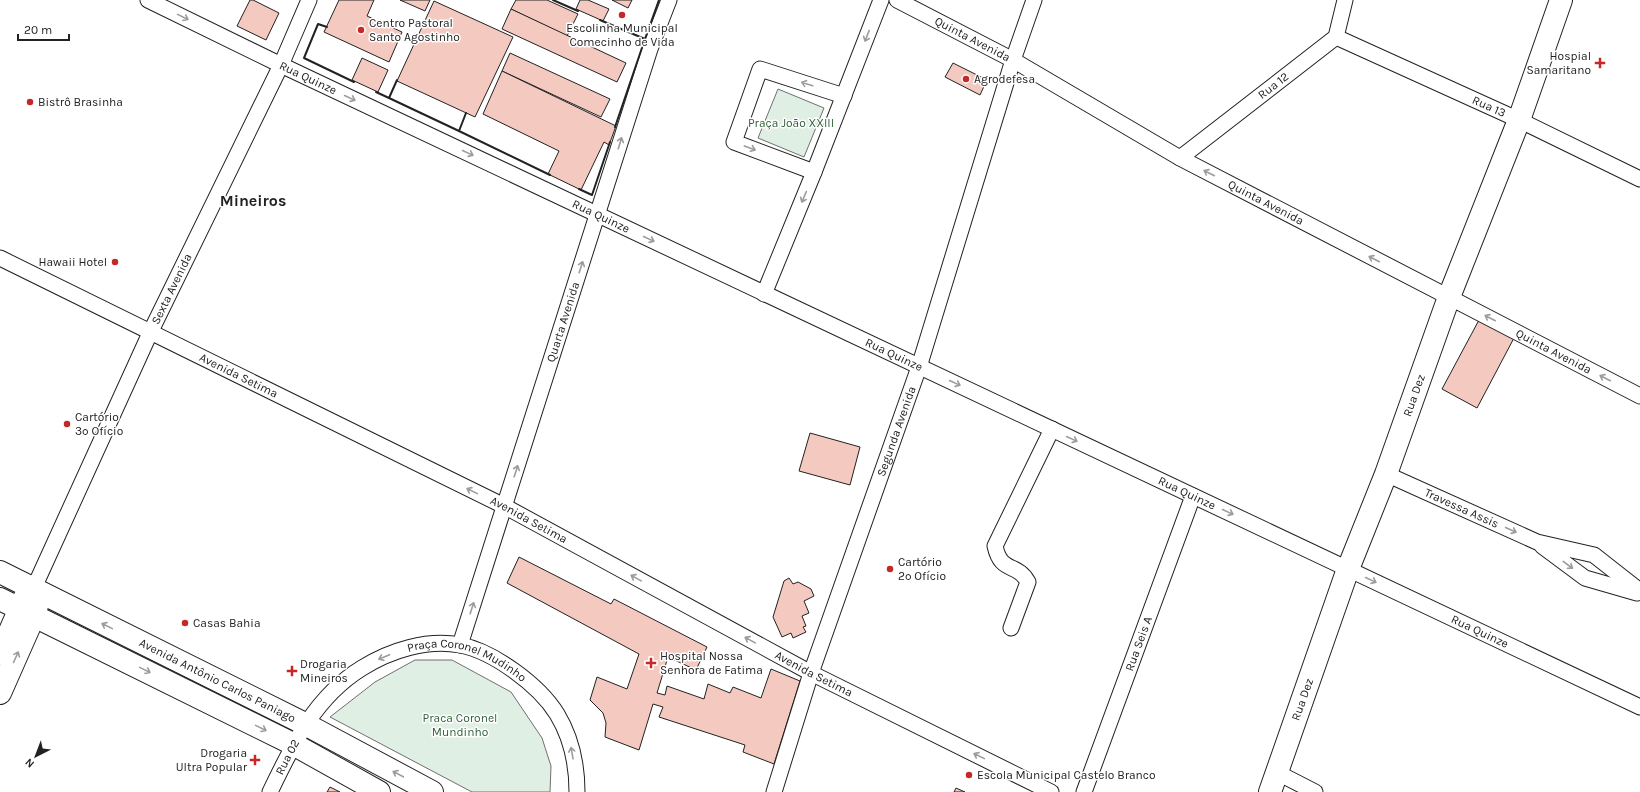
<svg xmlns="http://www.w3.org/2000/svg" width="1640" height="792" font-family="Karla,sans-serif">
<rect width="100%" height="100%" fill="#fff"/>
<!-- green -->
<g fill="#e0efe3" stroke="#6f6f6f">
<path d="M778 89 824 108 804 157 758 138Z"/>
<path d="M415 660H452L511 692 542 738 551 766 550 792H472L330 717 375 682Z"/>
</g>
<!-- building -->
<g fill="#f3c9c0" stroke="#222">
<path d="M250 0H253L279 13 266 40 237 26Z"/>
<path d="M339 0H374L367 16 402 32 389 62 324 32Z"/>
<path d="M400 0H430L425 11Z"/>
<path d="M516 0H547L578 14 567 36 511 9Z"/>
<path d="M580 0H588L609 9 603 21 576 9Z"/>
<path d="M612 0H632L628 8Z"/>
<path d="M434 1 513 37 475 117 397 81Z"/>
<path d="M511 9 626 63 617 82 502 29Z"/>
<path d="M510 53 610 99 601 117 502 71Z"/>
<path d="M362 58 388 70 378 92 352 80Z"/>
<path d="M953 63 987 80 980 95 945 77Z"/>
<path d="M502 71 616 126 609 145 604 142 581 190 548 174 559 151 483 114Z"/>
<path d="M1479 320 1514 338 1477 408 1442 389Z"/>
<path d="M810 433 860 447 850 485 799 471Z"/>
<path d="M519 557 611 604 614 599 707 647 696 670 668 657 657 693 665 695 667 686 704 699 708 684 730 693 733 687 761 698 771 669 800 681 774 764 743 752 745 745 659 717 663 707 653 704 639 750 605 737 606 723 603 713 590 700 597 677 627 689 639 654 507 583Z"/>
<path d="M789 578 793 584 798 582 811 589 814 596 804 601 809 613 802 616 806 626 803 627 806 632 793 638 791 633 782 637 773 617 784 581Z"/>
<path d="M330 787 340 792H327Z"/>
<path d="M956 788 965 792H954Z"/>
</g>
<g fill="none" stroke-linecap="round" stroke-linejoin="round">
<defs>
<g id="street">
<path id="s1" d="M148 0 281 65 1640 707"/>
<path id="s2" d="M897 0 1013 60 1180 158 1640 396"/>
<path id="s3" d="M1336 37 1519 120 1640 179"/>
<path id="s4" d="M1180 158 1336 37 1345 0"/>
<path d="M814 172 734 142 760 69 844 96"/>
<path id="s5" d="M0 258 504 506 811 673 1051 792"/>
<path d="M764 294 814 172 881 0"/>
<path id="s6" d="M1386 474 1537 542 1594 555 1640 591"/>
<path d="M1542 546 1585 578 1637 593"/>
<path id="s7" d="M29 588 38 579 150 333 281 65 309 0"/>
<path d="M1011 628 1028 582C1017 562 1001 574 995 546L1052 429"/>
<path id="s8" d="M460 645 650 49 669 0"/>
<path d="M1278 773 1315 792"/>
<path id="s9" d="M270 792C293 744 315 697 362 668 391 650 427 639 460 645 493 651 539 685 557 714 571 737 577 766 577 792"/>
<path id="s10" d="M774 792 811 673 919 367 1013 60 1034 0"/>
<path id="s11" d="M1084 792 1193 496"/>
</g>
<g id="secondary">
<path id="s12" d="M0 572 305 724 432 792"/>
<path d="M0 599 293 744 379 792"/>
<path d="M0 654 25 597"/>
<path d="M0 693 34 616 38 602"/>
<path id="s13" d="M1270 792 1348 569 1386 474 1449 297 1519 120 1561 0"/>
</g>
</defs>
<!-- street casing -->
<use href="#street" stroke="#222" stroke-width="17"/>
<!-- secondary casing -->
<use href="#secondary" stroke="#222" stroke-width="24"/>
<!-- street -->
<use href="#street" stroke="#fff" stroke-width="15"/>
<!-- secondary -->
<use href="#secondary" stroke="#fff" stroke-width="22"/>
<!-- wall -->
<g stroke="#222" stroke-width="2">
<path d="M553 0 578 11"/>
<path d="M600 20 645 39 615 127"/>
<path d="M327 27 318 24 304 58 354 82"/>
<path d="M645 39 659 0"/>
<path d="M397 80 389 98 459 131 466 113"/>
<path d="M376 92 389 98"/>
<path d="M459 131 550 175"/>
<path d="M579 189 592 195 610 142"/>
</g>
</g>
<!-- one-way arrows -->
<defs><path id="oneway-shaft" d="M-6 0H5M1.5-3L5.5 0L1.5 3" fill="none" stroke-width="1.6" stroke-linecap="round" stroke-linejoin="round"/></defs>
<g stroke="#9c9c9c">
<use href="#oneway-shaft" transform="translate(183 17) rotate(26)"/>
<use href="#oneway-shaft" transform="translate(867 36) rotate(111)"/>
<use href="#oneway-shaft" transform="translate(807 84) rotate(-162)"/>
<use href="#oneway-shaft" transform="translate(350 98) rotate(25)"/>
<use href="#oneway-shaft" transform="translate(620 143) rotate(-73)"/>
<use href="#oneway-shaft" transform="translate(750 148) rotate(20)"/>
<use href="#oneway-shaft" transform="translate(468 153) rotate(25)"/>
<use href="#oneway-shaft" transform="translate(1209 173) rotate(-153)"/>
<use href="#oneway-shaft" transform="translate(804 197) rotate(113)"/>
<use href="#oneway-shaft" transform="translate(649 239) rotate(25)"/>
<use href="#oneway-shaft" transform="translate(1374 259) rotate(-153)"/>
<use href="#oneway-shaft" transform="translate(581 267) rotate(-72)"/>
<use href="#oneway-shaft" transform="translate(1490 318) rotate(-153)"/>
<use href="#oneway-shaft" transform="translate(1605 378) rotate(-153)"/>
<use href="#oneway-shaft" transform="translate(955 383) rotate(25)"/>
<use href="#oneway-shaft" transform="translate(1072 439) rotate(25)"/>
<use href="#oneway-shaft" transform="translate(516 471) rotate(-72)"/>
<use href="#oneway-shaft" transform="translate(472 491) rotate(-154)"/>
<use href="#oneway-shaft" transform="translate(1228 512) rotate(25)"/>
<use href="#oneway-shaft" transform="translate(1511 530) rotate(24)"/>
<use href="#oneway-shaft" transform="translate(1568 565) rotate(37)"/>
<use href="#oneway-shaft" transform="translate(636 578) rotate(-151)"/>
<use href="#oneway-shaft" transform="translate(1371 580) rotate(25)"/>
<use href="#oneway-shaft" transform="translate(472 608) rotate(-72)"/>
<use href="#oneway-shaft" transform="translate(107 626) rotate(-154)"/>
<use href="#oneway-shaft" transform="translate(750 640) rotate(-151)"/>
<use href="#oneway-shaft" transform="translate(16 657) rotate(-66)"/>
<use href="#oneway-shaft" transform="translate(384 657) rotate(157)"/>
<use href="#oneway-shaft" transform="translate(145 670) rotate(26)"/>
<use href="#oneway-shaft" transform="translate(261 728) rotate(26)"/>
<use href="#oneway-shaft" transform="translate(572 753) rotate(-100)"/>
<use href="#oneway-shaft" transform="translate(979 756) rotate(-154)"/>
<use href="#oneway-shaft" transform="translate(398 774) rotate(-152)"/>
</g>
<!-- markers -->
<g fill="#c62828" stroke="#fff" stroke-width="1.5">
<circle cx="622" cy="15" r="4"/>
<circle cx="361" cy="30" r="4"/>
<path d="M1598 57h4v4h4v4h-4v4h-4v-4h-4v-4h4z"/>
<circle cx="966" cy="79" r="4"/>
<circle cx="30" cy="102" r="4"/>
<circle cx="115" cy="262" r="4"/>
<circle cx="67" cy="424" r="4"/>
<circle cx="890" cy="569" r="4"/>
<circle cx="185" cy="623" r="4"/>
<path d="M649 657h4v4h4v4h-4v4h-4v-4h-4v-4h4z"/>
<path d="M290 665h4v4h4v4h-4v4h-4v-4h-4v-4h4z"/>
<path d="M253 754h4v4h4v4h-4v4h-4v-4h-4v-4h4z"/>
<circle cx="969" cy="775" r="4"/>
</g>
<g text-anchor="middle" stroke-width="3" stroke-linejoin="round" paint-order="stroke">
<!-- poi labels -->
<g font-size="12" fill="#222" stroke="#fff" text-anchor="start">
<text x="369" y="27">Centro Pastoral<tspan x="369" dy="14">Santo Agostinho</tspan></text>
<text x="622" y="32" text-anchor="middle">Escolinha Municipal<tspan x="622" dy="14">Comecinho de Vida</tspan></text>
<text x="1591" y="60" text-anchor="end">Hospial<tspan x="1591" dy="14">Samaritano</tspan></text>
<text x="974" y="83">Agrodefesa</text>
<text x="38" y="106">Bistrô Brasinha</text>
<text x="107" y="266" text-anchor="end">Hawaii Hotel</text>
<text x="75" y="421">Cartório<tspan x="75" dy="14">3º Ofício</tspan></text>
<text x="898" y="566">Cartório<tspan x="898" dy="14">2º Ofício</tspan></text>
<text x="193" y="627">Casas Bahia</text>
<text x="660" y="660">Hospital Nossa<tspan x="660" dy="14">Senhora de Fatima</tspan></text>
<text x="300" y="668">Drogaria<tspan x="300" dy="14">Mineiros</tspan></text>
<text x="247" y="757" text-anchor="end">Drogaria<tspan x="247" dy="14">Ultra Popular</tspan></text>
<text x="977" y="779">Escola Municipal Castelo Branco</text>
</g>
<!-- street labels -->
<g font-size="12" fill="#222" stroke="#fff">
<text dy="4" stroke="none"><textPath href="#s2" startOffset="85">Quinta Avenida</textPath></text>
<text dy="4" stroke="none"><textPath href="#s1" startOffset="178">Rua Quinze</textPath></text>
<text dy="4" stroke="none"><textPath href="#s4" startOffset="118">Rua 12</textPath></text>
<text dy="4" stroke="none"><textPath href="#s3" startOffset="168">Rua 13</textPath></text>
<text dy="4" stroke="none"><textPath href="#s2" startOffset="421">Quinta Avenida</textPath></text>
<text dy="4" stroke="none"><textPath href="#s1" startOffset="502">Rua Quinze</textPath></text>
<text dy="4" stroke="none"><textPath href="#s7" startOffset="332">Sexta Avenida</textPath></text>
<text dy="4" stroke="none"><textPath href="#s8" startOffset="339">Quarta Avenida</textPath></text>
<text dy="4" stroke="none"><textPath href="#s2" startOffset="745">Quinta Avenida</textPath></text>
<text dy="4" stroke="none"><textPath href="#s1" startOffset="826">Rua Quinze</textPath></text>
<text dy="4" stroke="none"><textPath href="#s5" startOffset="266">Avenida Setima</textPath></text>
<text dy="4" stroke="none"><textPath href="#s13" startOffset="422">Rua Dez</textPath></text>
<text dy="4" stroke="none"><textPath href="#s10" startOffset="381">Segunda Avenida</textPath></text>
<text dy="4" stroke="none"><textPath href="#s1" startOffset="1150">Rua Quinze</textPath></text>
<text dy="4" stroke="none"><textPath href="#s6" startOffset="83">Travessa Assis</textPath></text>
<text dy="4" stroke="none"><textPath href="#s5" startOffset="590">Avenida Setima</textPath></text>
<text dy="4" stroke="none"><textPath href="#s1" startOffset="1474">Rua Quinze</textPath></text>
<text dy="4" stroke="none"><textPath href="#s11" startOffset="158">Rua Seis A</textPath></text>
<text dy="4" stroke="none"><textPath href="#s9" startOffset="270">Praça Coronel Mudinho</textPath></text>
<text dy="4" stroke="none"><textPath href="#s5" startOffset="914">Avenida Setima</textPath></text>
<text dy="4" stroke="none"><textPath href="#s12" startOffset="243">Avenida Antônio Carlos Paniago</textPath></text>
<text dy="4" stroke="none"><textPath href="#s13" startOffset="98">Rua Dez</textPath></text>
<text dy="4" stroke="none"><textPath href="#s9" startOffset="39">Rua 02</textPath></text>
</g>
<!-- park labels -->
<g font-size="12" fill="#2f5e38" stroke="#fff">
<text x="791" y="127">Praça João XXIII</text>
<text x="460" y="722">Praca Coronel<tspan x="460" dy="14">Mundinho</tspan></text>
</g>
<!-- district labels -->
<g font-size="16" font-weight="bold" fill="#222" stroke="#fff">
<text x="253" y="206">Mineiros</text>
</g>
</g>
<!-- north arrow -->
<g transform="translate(36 756) rotate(222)" stroke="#ffffff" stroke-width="3" paint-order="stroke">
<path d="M0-3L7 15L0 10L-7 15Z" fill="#222222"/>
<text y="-6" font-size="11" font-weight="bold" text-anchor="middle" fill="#222222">N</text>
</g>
<!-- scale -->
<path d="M18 34v6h51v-6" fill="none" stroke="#222222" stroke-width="2"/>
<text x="24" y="34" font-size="12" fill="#222222" stroke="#ffffff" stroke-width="3" paint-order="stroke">20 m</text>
</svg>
